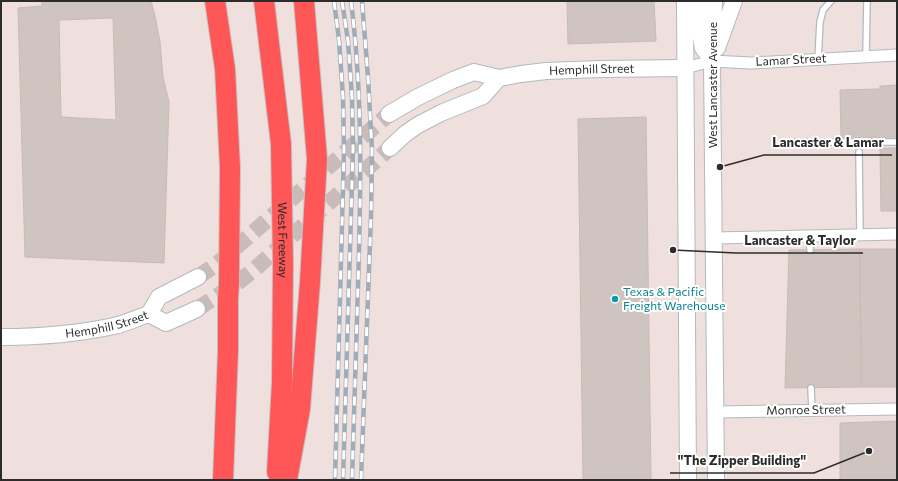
<svg xmlns="http://www.w3.org/2000/svg" width="898" height="481" font-family="Commissioner,sans-serif">
<rect width="100%" height="100%" fill="#efdfdd"/>
<!-- building -->
<g fill="#d0c4c1" stroke="#cabab6" fill-rule="evenodd">
<path d="M42 1H151L155 16 160 42 163 77 169 102 164 263 25 257 18 8 42 6ZM113 18 116 120 61 117 59 20Z"/>
<path d="M567 1H654L656 41 568 44Z"/>
<path d="M897 85V137L841 138 840 90 880 89V86Z"/>
<path d="M646 117 651 480H583L578 119Z"/>
<path d="M880 148H897V211H881Z"/>
<path d="M860 249H897V387H861Z"/>
<path d="M860 249 861 387 785 388 789 250Z"/>
<path d="M897 421V480H840V423Z"/>
</g>
<g fill="none" stroke-linecap="round" stroke-linejoin="round">
<!-- secondary-tunnel -->
<g stroke="#c8bbba" stroke-width="16" stroke-dasharray="16 8" stroke-linecap="butt">
<path d="M198 277 218 263 389 114"/>
<path d="M197 309 236 284 256 268 390 148"/>
</g>
<defs>
<g id="lane">
<path d="M866 56 867 1"/>
<path d="M818 59 820 22 823 10 831 1"/>
<path d="M792 142H897"/>
<path d="M859 152 860 235"/>
<path d="M809 236 810 250"/>
<path d="M811 388 812 410"/>
</g>
<g id="street">
<path d="M685 68 712 61 751 63 897 55"/>
<path d="M713 238 897 234"/>
<path d="M715 412 897 409"/>
</g>
<g id="secondary">
<path d="M685 1 688 480"/>
<path d="M698 1 699 26 703 48 710 58"/>
<path d="M714 1 712 61 716 480"/>
<path d="M717 48 734 1"/>
<path id="s1" d="M389 114 418 97 453 80 474 72 499 78 521 74 546 71 601 69 685 68"/>
<path d="M390 148 405 134 418 125 441 113 483 96 499 78"/>
<path d="M149 314 166 323 197 309"/>
<path id="s2" d="M1 337C39 337 77 334 114 326 126 323 137 318 149 314L159 297 198 277"/>
</g>
<g id="highway">
<path d="M215 1 225 69 230 168 229 283"/>
<path id="s3" d="M264 1 281 144 283 263 282 382 277 472"/>
<path d="M223 480 228 351V299"/>
<path d="M287 480 300 409 310 282 317 159 304 1"/>
</g>
</defs>
<!-- lane casing -->
<use href="#lane" stroke="#b1bac1" stroke-width="8"/>
<!-- street casing -->
<use href="#street" stroke="#b1bac1" stroke-width="13"/>
<!-- secondary casing -->
<use href="#secondary" stroke="#b1bac1" stroke-width="18"/>
<!-- highway casing -->
<use href="#highway" stroke="#c4c4c4" stroke-width="22"/>
<!-- lane -->
<use href="#lane" stroke="#fff" stroke-width="5.5"/>
<!-- street -->
<use href="#street" stroke="#fff" stroke-width="11"/>
<!-- secondary -->
<use href="#secondary" stroke="#fff" stroke-width="16"/>
<!-- highway -->
<use href="#highway" stroke="#ff5757" stroke-width="20"/>
<defs>
<g id="rail">
<path d="M334 1 339 40 343 97 344 151 335 480"/>
<path d="M342 1 348 41 352 98 353 149 343 480"/>
<path d="M351 1C363 96 361 191 358 286 356 351 354 415 352 480"/>
<path d="M361 480 371 217 372 150 368 77 362 1"/>
</g>
</defs>
<!-- rail casing -->
<use href="#rail" stroke="#9fadb8" stroke-width="4.5"/>
<!-- rail -->
<use href="#rail" stroke="#fff" stroke-width="3" stroke-dasharray="9" stroke-linecap="butt"/>
<defs>
<path id="highway-bridge" d="M228 299 229 283"/>
</defs>
<!-- highway-bridge casing -->
<use href="#highway-bridge" stroke="#c4c4c4" stroke-width="22" stroke-linecap="butt"/>
<!-- highway-bridge -->
<use href="#highway-bridge" stroke="#ff5757" stroke-width="20"/>
</g>
<!-- markers -->
<circle fill="#0f9aa8" stroke="#fff" stroke-width="1.5" cx="615" cy="299" r="4"/>
<g text-anchor="middle" stroke-width="4" stroke-linejoin="round" paint-order="stroke">
<!-- street labels -->
<g font-size="12" fill="#2c2c2c" stroke="#fff">
<text transform="translate(791 60) rotate(-3)" y="4">Lamar Street</text>
<text dy="4" stroke="none"><textPath href="#s1" startOffset="214">Hemphill Street</textPath></text>
<text transform="translate(713 85) rotate(-90)" y="4">West Lancaster Avenue</text>
<text dy="4" stroke="none"><textPath href="#s3" startOffset="240">West Freeway</textPath></text>
<text dy="4" stroke="none"><textPath href="#s2" startOffset="107">Hemphill Street</textPath></text>
<text transform="translate(806 410) rotate(-1)" y="4">Monroe Street</text>
</g>
<!-- culture labels -->
<g font-size="12" fill="#0d838f" stroke="#fff" text-anchor="start">
<text x="623" y="296">Texas &amp; Pacific<tspan x="623" dy="14">Freight Warehouse</tspan></text>
</g>
</g>
<!-- callouts -->
<path fill="none" stroke="#2c2c2c" stroke-width="1.5" d="M720 167L764 155H892M673 250L736 253H863M869 451L814 473H670"/>
<g fill="#2c2c2c" stroke="#fff" stroke-width="1.5">
<circle cx="720" cy="167" r="4"/>
<circle cx="673" cy="250" r="4"/>
<circle cx="869" cy="451" r="4"/>
</g>
<g font-size="13" text-anchor="middle" font-weight="bold" fill="#2c2c2c" stroke="#fff" stroke-width="4" stroke-linejoin="round" paint-order="stroke">
<text x="828" y="147">Lancaster &amp; Lamar</text>
<text x="800" y="245">Lancaster &amp; Taylor</text>
<text x="742" y="465">"The Zipper Building"</text>
</g>
<!-- border -->
<rect width="898" height="481" fill="none" stroke="#2c2c2c" stroke-width="4"/>
</svg>
